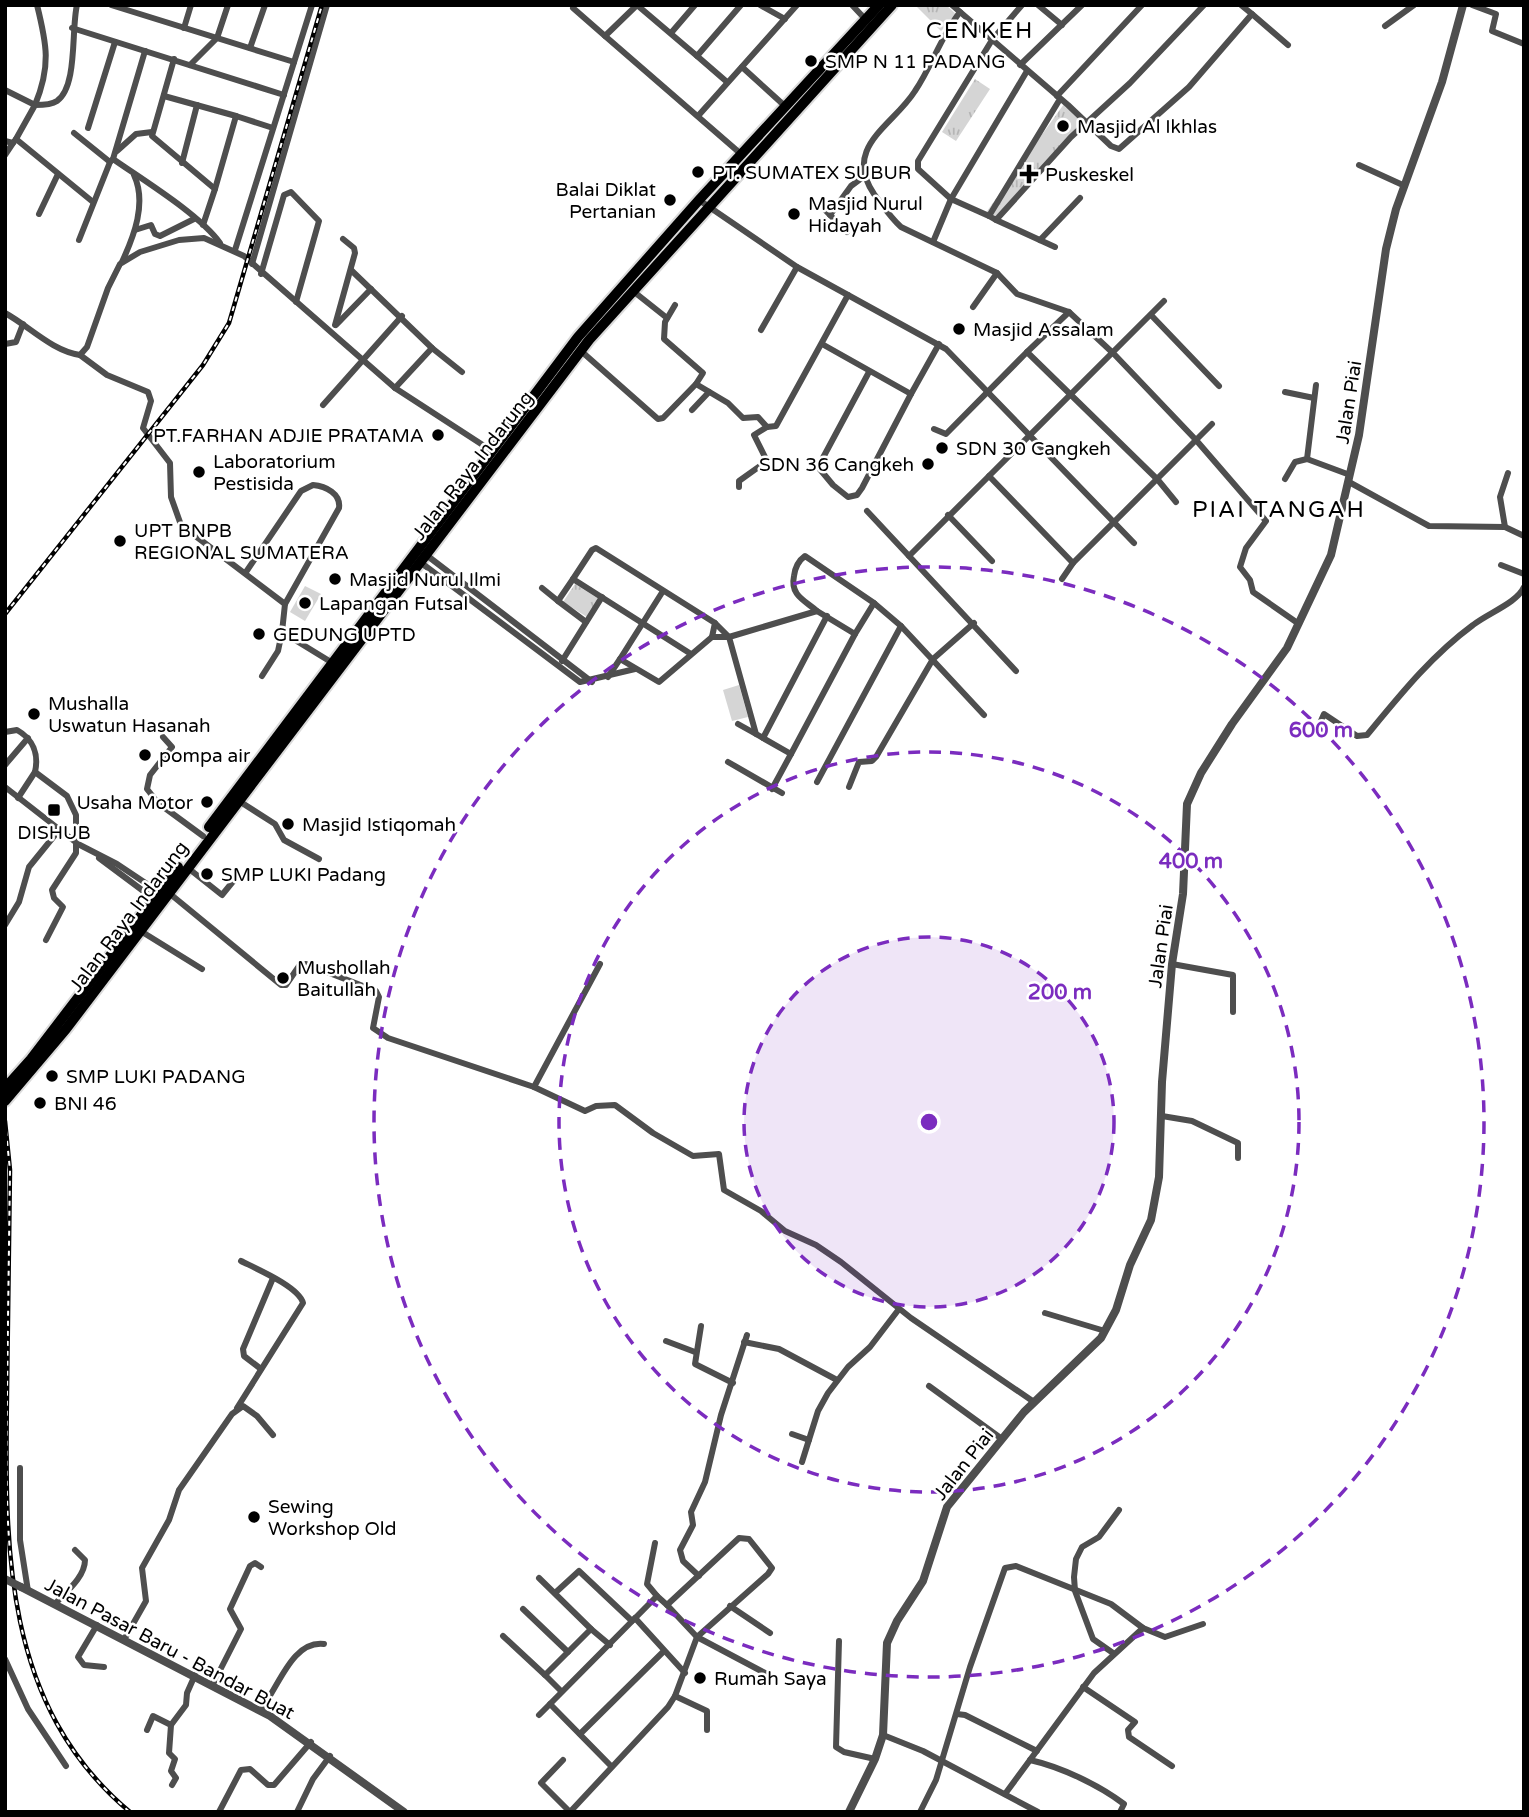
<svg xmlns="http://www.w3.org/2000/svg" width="1529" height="1817" font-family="'Varela Round',sans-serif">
<defs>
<pattern id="grass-tufts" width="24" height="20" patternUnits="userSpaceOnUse" patternTransform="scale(1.75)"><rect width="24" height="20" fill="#d5d5d5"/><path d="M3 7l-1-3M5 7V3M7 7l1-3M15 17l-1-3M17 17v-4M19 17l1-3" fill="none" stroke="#b5b5b5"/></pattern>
</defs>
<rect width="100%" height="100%" fill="#fff"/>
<!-- grass -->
<g fill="url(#grass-tufts)">
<path d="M915 5H946L957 15 941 31Z"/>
<path d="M975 79 990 89 956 141 942 132Z"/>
<path d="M1064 104 1083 121 995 217 985 214Z"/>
<path d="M575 584 599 599 587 617 563 602Z"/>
</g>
<!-- garden -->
<g fill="#d5d5d5">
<path d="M305 586 321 594 305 621 290 612Z"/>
<path d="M739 685 748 717 732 721 723 690Z"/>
</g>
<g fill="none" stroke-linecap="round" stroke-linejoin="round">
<defs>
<g id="trunk">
<path d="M209 827 578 337 699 200 879 5"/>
<path d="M5 1088 31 1059 178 867"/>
<path d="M5 1101 66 1029 589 340 892 5"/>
</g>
</defs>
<!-- trunk casing -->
<use href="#trunk" stroke="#dbdbdb" stroke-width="14"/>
<!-- minor -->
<g stroke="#4e4e4e" stroke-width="6">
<path d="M111 5 294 62"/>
<path d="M637 5 605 36 741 154"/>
<path d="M637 5 697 56 741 5"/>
<path d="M760 5 785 19"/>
<path d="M852 5 867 21"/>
<path d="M952 5 1068 105 1111 146 1119 149 1189 87 1252 14 1241 5"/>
<path d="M1022 5 992 40 918 161V169L951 199 989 216 1060 99"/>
<path d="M1038 5 1062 25"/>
<path d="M1472 5 1496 14 1492 31 1524 44"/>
<path d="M573 8 605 36"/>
<path d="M960 12C941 36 932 66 915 91 893 126 842 147 874 194 883 206 890 217 901 227L997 273 1017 294 1069 312 1114 354 1196 440 1073 563 989 476 1164 301"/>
<path d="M1252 14 1288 45"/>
<path d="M1385 26 1414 5"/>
<path d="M72 28 284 95"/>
<path d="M184 28 191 5"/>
<path d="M671 33 695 5"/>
<path d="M250 48 265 5"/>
<path d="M697 56 727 82"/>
<path d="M174 59 152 136 215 189 203 225"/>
<path d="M190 65 217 38 228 5"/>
<path d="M1020 65 1082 5"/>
<path d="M742 67 786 107"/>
<path d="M5 90 35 105C51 66 47 45 37 5"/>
<path d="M164 96 236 116 215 189"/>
<path d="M1057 96 1142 5"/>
<path d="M236 116 273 128"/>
<path d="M698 116 797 5"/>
<path d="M88 128 115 42"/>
<path d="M74 133 110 162 113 159C143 180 199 214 220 243"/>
<path d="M16 139 35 105C42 105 51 105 57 101 78 86 71 29 77 5"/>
<path d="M5 141 13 143 16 139 93 202"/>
<path d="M117 151 136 134 152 132"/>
<path d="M5 155 13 143"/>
<path d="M113 159 145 51"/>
<path d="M182 163 197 105"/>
<path d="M1359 165 1405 186"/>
<path d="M699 200 797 267 946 349 1134 543"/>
<path d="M823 208 847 232"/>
<path d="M39 214 58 174"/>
<path d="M830 215 851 186 863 177"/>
<path d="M989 216 996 220 1071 137 1130 83 1204 5"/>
<path d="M996 220 1055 247"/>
<path d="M135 230 151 225 155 234 160 236 194 219"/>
<path d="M79 240 110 162"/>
<path d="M1040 240 1080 198"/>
<path d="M933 242 951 199 1027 71"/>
<path d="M235 250 312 5"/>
<path d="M122 262C134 236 147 203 134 175"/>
<path d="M252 264 327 5"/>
<path d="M351 270 432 348 462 372"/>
<path d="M261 274 284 195 291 192 319 221 296 302"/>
<path d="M633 291 667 318"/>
<path d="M675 305 665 322 664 339 703 373 696 384"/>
<path d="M973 307 997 273"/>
<path d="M1069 312 1027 352 1158 480 1176 502"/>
<path d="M5 313C29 326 52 351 80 355L87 347 108 288 120 264 140 252 179 240 204 238 244 256 395 388 492 451"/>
<path d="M1151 315 1219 386"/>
<path d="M335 325 355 253 354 248 343 239"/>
<path d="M336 325 371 289"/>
<path d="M761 330 797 267"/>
<path d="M5 344 16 342 23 324"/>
<path d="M822 344 911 394 939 344"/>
<path d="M581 351 658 419 663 418 696 384 728 403 743 418 758 417 767 427 754 435 767 461 739 481V487"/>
<path d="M80 355 107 375 148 392 151 401 143 428 170 463 171 497 181 525 285 604 282 632 331 662"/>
<path d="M869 372 818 467 833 485 848 497 857 495 862 488 911 394"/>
<path d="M395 388 432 348"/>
<path d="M1285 392 1314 398"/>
<path d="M323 405 402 316"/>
<path d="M692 410 709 392"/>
<path d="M1212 424 1196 440 1266 521 1246 548 1240 567 1250 580 1253 592 1299 624"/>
<path d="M767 427 776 426 848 295"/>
<path d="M934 429 946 434 1027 352"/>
<path d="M1307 459 1350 475"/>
<path d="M989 476 909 556 1016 671"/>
<path d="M1285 479 1295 462 1307 459 1316 385"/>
<path d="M1349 482 1429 526 1505 527 1524 536"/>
<path d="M867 511 909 556"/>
<path d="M948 515 992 561"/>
<path d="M1505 527 1500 497 1508 473"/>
<path d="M425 554 592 682"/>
<path d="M420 562 580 682 635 669"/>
<path d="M1501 565 1524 574"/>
<path d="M246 572 301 491 313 485C326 486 341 494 339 508L285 604"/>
<path d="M573 579 592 550 596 548 715 623 712 637 659 682 620 659 663 591"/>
<path d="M1062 579 1073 563"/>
<path d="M542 588 558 601"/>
<path d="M817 611 855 634 791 754 756 734 729 637Z"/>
<path d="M817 611C804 600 790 595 794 576 795 568 798 561 805 556L874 603 901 626"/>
<path d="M586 622 558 601 573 579 691 654"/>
<path d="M855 634 874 603"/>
<path d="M712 637H729L715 623"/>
<path d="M562 661 602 597"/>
<path d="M262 676 278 651 282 632"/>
<path d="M608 677 620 659"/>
<path d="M738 724 756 734"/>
<path d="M1317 730 1324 714 1357 736 1367 735C1400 695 1431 656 1473 625 1488 613 1517 603 1524 587"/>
<path d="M5 732 17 730C33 739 39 754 35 772"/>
<path d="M163 737 172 747 150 775 147 789 158 803 203 836"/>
<path d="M763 738 827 616"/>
<path d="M728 762 782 793"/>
<path d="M5 765 28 738"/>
<path d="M817 782 901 626 984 715"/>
<path d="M5 787 78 844 117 864 159 892"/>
<path d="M849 787 859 762 872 761 876 757 933 659 974 623"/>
<path d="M772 789 791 754"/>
<path d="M18 798 35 772 67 796 76 815V853L52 890 54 898 63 907 46 940"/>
<path d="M239 801 275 824 284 840 319 859"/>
<path d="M99 858 154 899"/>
<path d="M188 868 222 895 235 879"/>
<path d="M169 893 281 985H286L299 966 306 964 376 991 379 997 373 1028 388 1038 534 1087 585 1111 596 1106 615 1105 653 1133 693 1156 719 1154 724 1190 761 1211 785 1231 816 1245 841 1262 911 1318 1034 1402"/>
<path d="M5 925 19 902 29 867 59 830"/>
<path d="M139 930 202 969"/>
<path d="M1172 964 1233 975V1012"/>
<path d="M534 1087 600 964"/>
<path d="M1162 1116 1192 1121 1238 1143V1158"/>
<path d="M1045 1313 1105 1331"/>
<path d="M701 1326 695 1364 733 1383"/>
<path d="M666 1341 695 1352"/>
<path d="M744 1342 779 1349 837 1380"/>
<path d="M261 1369 244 1356 243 1349 273 1278"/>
<path d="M929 1386 1002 1439"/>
<path d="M237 1408 303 1303C299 1287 257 1269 241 1261"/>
<path d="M792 1434 809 1440"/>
<path d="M802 1462 818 1411 828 1393 848 1367 870 1347 899 1309"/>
<path d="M20 1468V1540L28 1591"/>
<path d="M655 1543 647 1584 657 1596"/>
<path d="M699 1576 683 1561 680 1550 693 1525 691 1512 705 1482 721 1415 747 1335"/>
<path d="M539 1578 591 1629"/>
<path d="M555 1593 579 1571 632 1621"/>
<path d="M55 1604C66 1592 85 1577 85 1560L75 1550"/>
<path d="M667 1605 697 1637 765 1673"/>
<path d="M730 1606 770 1633"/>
<path d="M523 1609 568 1652"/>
<path d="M635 1618 685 1673"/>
<path d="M97 1625 78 1657 84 1665 104 1667"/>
<path d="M503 1636 545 1675 591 1629 610 1645"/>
<path d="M125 1638 146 1601 142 1568 169 1520 179 1490 232 1414 243 1406 257 1416 273 1435"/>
<path d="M839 1641 836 1747 844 1752 875 1759"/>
<path d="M1113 1653 1093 1639 1075 1591 1074 1577 1076 1559 1082 1547 1099 1537 1119 1510"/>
<path d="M5 1659 28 1709 66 1766"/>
<path d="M545 1675 561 1691"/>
<path d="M213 1684 241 1629 230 1609 250 1566 255 1563 261 1567"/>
<path d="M1083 1687 1135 1722 1128 1730 1129 1737 1172 1766"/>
<path d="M675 1696 707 1711V1730"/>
<path d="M550 1704 655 1598 657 1596 667 1605 739 1538 749 1539 772 1568 768 1574 697 1637 675 1696 668 1707 570 1812"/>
<path d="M260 1710C278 1690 291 1640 324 1644"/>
<path d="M957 1714 965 1715 1037 1751"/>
<path d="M539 1715 550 1704 611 1766"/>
<path d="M147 1730 153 1716 171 1725"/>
<path d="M580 1734 664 1651"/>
<path d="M883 1735 923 1751 1038 1812"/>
<path d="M563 1760 541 1783 570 1812"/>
<path d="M1030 1760C1061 1767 1099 1785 1124 1804L1120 1812"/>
<path d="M172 1785 176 1778 171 1771 175 1759 169 1753 171 1725 186 1705 187 1693 195 1675"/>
<path d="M1005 1794 1094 1673 1143 1628"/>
<path d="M219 1812 241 1770 250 1769 268 1785H274L311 1742"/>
<path d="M297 1812 313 1779 330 1756"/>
<path d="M920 1812 936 1780 970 1667 1005 1568 1016 1566 1111 1604 1143 1628 1165 1637 1203 1624"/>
</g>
<!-- tertiary -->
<g stroke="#4e4e4e" stroke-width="8">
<path d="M21 1587 270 1716 404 1812"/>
<path d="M849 1812 875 1759 883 1735 887 1643 897 1621 923 1581 947 1507 1024 1412 1101 1338 1116 1310 1130 1265 1151 1220 1159 1177 1162 1082 1172 964 1183 894 1187 804 1201 773 1232 724 1287 648 1331 555 1359 435 1386 249 1396 209 1442 82 1463 5"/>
</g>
<!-- trunk -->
<use href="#trunk" stroke="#000" stroke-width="10"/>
<defs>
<g id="rail">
<path d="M5 614 203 365 229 323 322 5"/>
<path d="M5 1121 10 1170C9 1245 8 1320 7 1394 5 1546 2 1705 130 1812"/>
</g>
</defs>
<!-- rail casing -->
<use href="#rail" stroke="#000" stroke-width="4.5"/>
<!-- rail -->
<use href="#rail" stroke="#fff" stroke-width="2" stroke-dasharray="5" stroke-linecap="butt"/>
<!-- tertiary-bridge -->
<path stroke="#4e4e4e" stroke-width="8" d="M5 1579 21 1587"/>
</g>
<!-- distance rings -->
<circle cx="929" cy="1122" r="185" fill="#7b2cbf" fill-opacity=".12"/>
<g fill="none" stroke="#7b2cbf" stroke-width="3.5" stroke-dasharray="12 9">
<circle cx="929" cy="1122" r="185"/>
<circle cx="929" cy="1122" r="370"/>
<circle cx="929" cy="1122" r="555"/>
</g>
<!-- markers -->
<g fill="#000" stroke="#fff" stroke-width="2.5">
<circle cx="811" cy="61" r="7"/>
<circle cx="1063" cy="126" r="7"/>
<circle cx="698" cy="172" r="7"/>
<path d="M1025.5 163.5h7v7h7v7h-7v7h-7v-7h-7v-7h7z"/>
<circle cx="670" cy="200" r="7"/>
<circle cx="794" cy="214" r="7"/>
<circle cx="959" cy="329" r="7"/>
<circle cx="438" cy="435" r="7"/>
<circle cx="942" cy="448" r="7"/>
<circle cx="928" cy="464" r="7"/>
<circle cx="199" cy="472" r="7"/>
<circle cx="120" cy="541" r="7"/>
<circle cx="335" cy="579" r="7"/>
<circle cx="305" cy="603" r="7"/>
<circle cx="259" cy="634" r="7"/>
<circle cx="34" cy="714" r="7"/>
<circle cx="145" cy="755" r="7"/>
<circle cx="207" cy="802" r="7"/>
<rect x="47" y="803" width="14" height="14" rx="3.5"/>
<circle cx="288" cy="824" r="7"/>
<circle cx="207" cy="874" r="7"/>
<circle cx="283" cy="978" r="7"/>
<circle cx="52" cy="1076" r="7"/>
<circle cx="40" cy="1103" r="7"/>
<circle cx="254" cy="1517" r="7"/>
<circle cx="700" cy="1678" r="7"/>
</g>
<g text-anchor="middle" stroke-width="5" stroke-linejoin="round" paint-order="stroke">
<!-- poi labels -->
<g font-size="19" fill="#000" stroke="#fff" text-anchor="start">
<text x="825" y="68">SMP N 11 PADANG</text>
<text x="1077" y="133">Masjid Al Ikhlas</text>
<text x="712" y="179">PT. SUMATEX SUBUR</text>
<text x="1045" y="181">Puskeskel</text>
<text x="656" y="196" text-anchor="end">Balai Diklat<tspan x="656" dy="22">Pertanian</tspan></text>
<text x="808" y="210">Masjid Nurul<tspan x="808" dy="22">Hidayah</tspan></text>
<text x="973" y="336">Masjid Assalam</text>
<text x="424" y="442" text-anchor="end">PT.FARHAN ADJIE PRATAMA</text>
<text x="956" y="455">SDN 30 Cangkeh</text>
<text x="213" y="468">Laboratorium<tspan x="213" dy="22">Pestisida</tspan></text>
<text x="914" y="471" text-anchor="end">SDN 36 Cangkeh</text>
<text x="134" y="537">UPT BNPB<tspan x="134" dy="22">REGIONAL SUMATERA</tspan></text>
<text x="349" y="586">Masjid Nurul Ilmi</text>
<text x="319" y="610">Lapangan Futsal</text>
<text x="273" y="641">GEDUNG UPTD</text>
<text x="48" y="710">Mushalla<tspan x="48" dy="22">Uswatun Hasanah</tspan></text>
<text x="159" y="762">pompa air</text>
<text x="193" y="809" text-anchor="end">Usaha Motor</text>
<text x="302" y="831">Masjid Istiqomah</text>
<text x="54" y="839" text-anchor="middle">DISHUB</text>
<text x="221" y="881">SMP LUKI Padang</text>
<text x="297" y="974">Mushollah<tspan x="297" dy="22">Baitullah</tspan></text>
<text x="66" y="1083">SMP LUKI PADANG</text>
<text x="54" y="1110">BNI 46</text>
<text x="268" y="1513">Sewing<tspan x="268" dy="22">Workshop Old</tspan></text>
<text x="714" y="1685">Rumah Saya</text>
</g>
<!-- street labels -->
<g font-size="19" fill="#000" stroke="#fff">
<text transform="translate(1348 402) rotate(-81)" y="7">Jalan Piai</text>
<text transform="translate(472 465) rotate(-52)" y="7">Jalan Raya Indarung</text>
<text transform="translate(128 916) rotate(-53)" y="7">Jalan Raya Indarung</text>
<text transform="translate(1160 946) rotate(-82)" y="7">Jalan Piai</text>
<text transform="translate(963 1464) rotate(-52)" y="7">Jalan Piai</text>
<text transform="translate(170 1648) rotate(28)" y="7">Jalan Pasar Baru - Bandar Buat</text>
</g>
<!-- quarter labels -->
<g font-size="23" letter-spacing="2" fill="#000" stroke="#fff">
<text x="980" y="38">CENKEH</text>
<text x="1279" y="517">PIAI TANGAH</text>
</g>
</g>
<circle cx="929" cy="1122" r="10" fill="#7b2cbf" stroke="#fff" stroke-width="3.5"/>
<g font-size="21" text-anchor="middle" font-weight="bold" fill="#7b2cbf" stroke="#fff" stroke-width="5" stroke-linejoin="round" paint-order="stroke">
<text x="1321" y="737">600 m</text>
<text x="1191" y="868">400 m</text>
<text x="1060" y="999">200 m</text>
</g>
<!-- border -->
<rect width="1529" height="1817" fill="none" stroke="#000000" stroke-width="14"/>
</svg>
